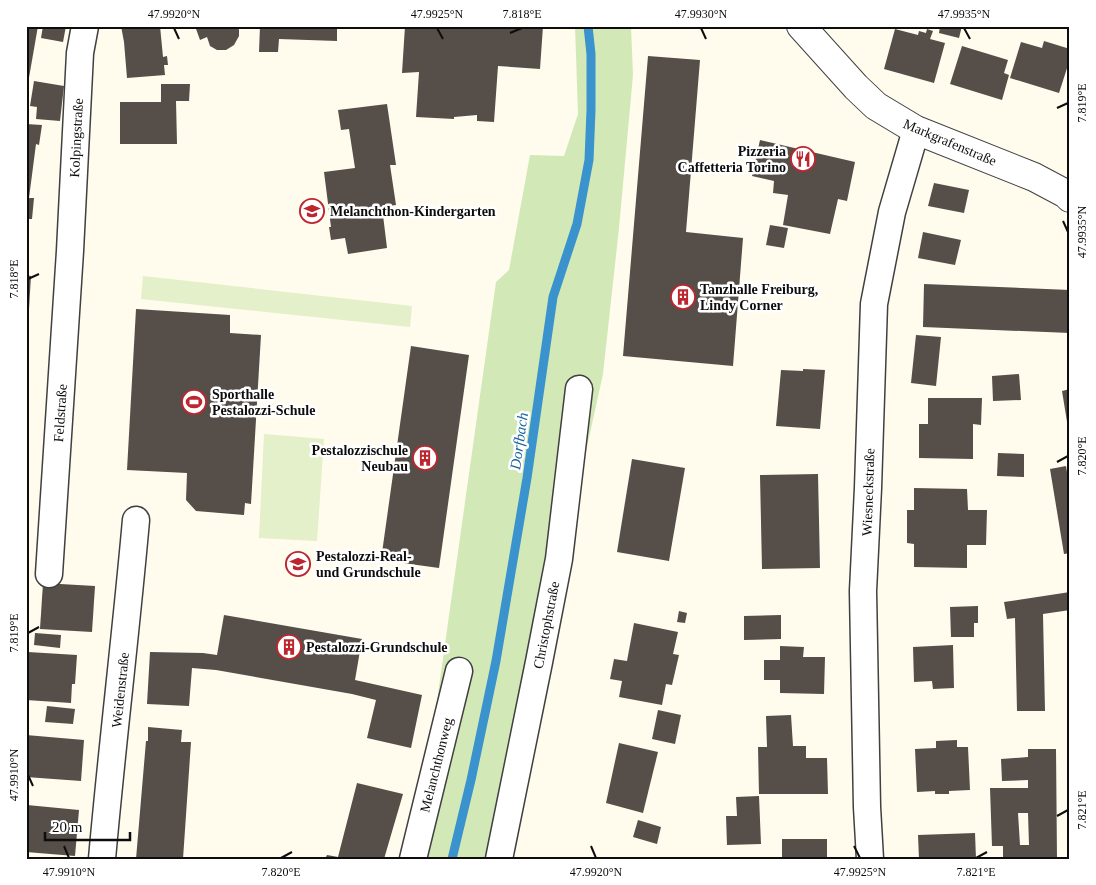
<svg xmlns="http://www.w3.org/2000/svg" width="1096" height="885" font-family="'Times New Roman',serif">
<rect width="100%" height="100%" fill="#fffbed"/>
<!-- green -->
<path fill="#d2e9b7" d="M575 26H631L633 75 619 228 603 374 585 456 527 789 512 859H420L427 772 496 282 509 270 530 155 564 156 578 114Z"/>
<!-- pitch -->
<g fill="#e3f0c9">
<path d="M143 276 412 306 410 327 141 299Z"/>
<path d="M264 434 324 439 317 541 259 538Z"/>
</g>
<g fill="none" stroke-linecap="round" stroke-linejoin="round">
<!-- stream -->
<path stroke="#3a93cc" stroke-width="9" d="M452 859 471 780 496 661 527 478 553 297 577 224 589 160 591 110V54L588 26"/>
</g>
<!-- building -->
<g fill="#564e49" fill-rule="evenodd">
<path d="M26 26H38L27 89H26Z"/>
<path d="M43 26H66L63 42 41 38Z"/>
<path d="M121 26H160L163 57 167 56 168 65H164L165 75 127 78 124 42Z"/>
<path d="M195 26H238L239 30V36L234 45 226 50H217L210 46 207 37 200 40Z"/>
<path d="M260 26H337V41L279 39 278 52H259Z"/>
<path d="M405 26H543L540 69 498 66 494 122 477 121V115L454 117V119L416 117 419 72 402 73Z"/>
<path d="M940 26H962L959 38 939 33Z"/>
<path d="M895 29 918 35 919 31 926 33 927 29 933 31 930 39 945 43 934 83 884 69Z"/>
<path d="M1044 41 1070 49V59L1059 93 1010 78 1021 42 1042 48Z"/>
<path d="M962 46 1008 60 1004 73 1009 75 1002 100 950 84Z"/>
<path d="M648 56 700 60 686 232 743 238 733 366 623 356Z"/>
<path d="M34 81 64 86 60 121 36 119 37 107 30 106Z"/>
<path d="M161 84H190L189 101H176L177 144H120V102H161Z"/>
<path d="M387 104 396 165H390L396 205 382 207 387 248 348 254 345 238 331 240 329 227H331L324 172 355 168 349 129 341 130 338 110Z"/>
<path d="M26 124 42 125 39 145 36 144 29 198H34L32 219H26Z"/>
<path d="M760 140 855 162 847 201 838 199 830 234 783 225 788 195 773 193 774 181 752 176Z"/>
<path d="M934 183 969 190 964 213 928 206Z"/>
<path d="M770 225 788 228 784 248 766 245Z"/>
<path d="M923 232 961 240 955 265 918 258Z"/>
<path d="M26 275 31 276 28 325H26Z"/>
<path d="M924 284 1070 290V333L923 327Z"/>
<path d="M136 309 230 315V333L261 335 251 504 245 503 244 515 196 511 186 500 187 473 127 470Z"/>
<path d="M916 335 941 337 936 386 911 383Z"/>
<path d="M411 346 469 355 439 568 381 560Z"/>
<path d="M803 369 825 370 820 429 776 426 781 370 803 371Z"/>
<path d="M1019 374 1021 400 993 401 992 376Z"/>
<path d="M1070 389V433L1069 434 1062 391Z"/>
<path d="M928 398H982L981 425 973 424V459L919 458V424H928Z"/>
<path d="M998 453 1024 454V477L997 476Z"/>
<path d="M632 459 685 468 669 561 617 552Z"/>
<path d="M1066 466 1070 490V553L1064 554 1050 469Z"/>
<path d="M818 474 820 568 762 569 760 475Z"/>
<path d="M914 488 967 489 968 510H987L986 545H967V568L914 567V544L907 543V510H914Z"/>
<path d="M43 583 95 586 92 632 40 629Z"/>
<path d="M1070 592V610L1043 614 1045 711H1017L1015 618 1007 619 1004 602Z"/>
<path d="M978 606V623H974V637H951L950 607Z"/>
<path d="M679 611 687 613 685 623 677 622Z"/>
<path d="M224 615 362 639 355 680 422 695 411 748 367 738 376 700 352 694 216 670 192 668 189 706 147 704 150 652 203 653 217 655Z"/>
<path d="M781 615V639L744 640V616Z"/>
<path d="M634 623 678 632 673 654 679 655 672 685 666 684 662 705 619 697 622 681 610 679 614 659 627 661Z"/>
<path d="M35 633 61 635 60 648 34 645Z"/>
<path d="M953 645 954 688 933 689 932 681 914 682 913 647Z"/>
<path d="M780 646 804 647 803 657H825L824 694 780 693V680H764V660H780Z"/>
<path d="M28 652 77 655 75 684H72L71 703 26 700Z"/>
<path d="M47 706 75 709 73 724 45 722Z"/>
<path d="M658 710 681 715 675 744 652 739Z"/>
<path d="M791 715 793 746H806V758H827L828 794H759L758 747H767L766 716Z"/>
<path d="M148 727 182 730 181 742H191L183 859H136L146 741H148Z"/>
<path d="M26 735 84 740 81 781 26 777Z"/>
<path d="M957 740V747H968L970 790 949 791V794H935V791L917 792 915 749 936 748V741Z"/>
<path d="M619 743 658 752 643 813 606 803Z"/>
<path d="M1028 749H1056L1057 859H1003V846H992L990 788H1028V780L1002 781 1001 759 1028 757ZM1018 813H1028L1029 845H1020Z"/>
<path d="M357 783 403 794 384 859H325L327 855 338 857Z"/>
<path d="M759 796 761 844 727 845 726 816H737L736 797Z"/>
<path d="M27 805 79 810 75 856 26 852Z"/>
<path d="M638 820 661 827 657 844 633 837Z"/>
<path d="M975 833 976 859H919L918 835Z"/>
<rect x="782" y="839" width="45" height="20"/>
</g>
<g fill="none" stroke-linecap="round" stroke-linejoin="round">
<defs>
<g id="minor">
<path d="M49 574 70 251 80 53 85 26"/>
<path d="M102 859C112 746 126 633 136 520"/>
<path d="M413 859 459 671"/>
<path d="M499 859 539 662 559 559 579 389"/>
<path d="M870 859 867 807 863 591 868 488 874 304 892 212 916 130"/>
</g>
<path id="tertiary" d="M801 26 856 87 876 106 916 130 1034 177 1066 194 1070 198"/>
</defs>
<!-- minor casing -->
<use href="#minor" stroke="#404040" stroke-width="29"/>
<!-- tertiary casing -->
<use href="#tertiary" stroke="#404040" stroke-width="30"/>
<!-- minor -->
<use href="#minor" stroke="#fff" stroke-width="26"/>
<!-- tertiary -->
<use href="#tertiary" stroke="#fff" stroke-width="28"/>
</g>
<!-- ticks -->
<path fill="none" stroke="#0d0d0d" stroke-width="2" d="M174 28 179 39M437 28 443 39M701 28 706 39M964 28 970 39M510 33 522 28M1057 108 1068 103M1063 221 1068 232M28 279 39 274M1057 462 1068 456M28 633 39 627M28 775 33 786M1057 816 1068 810M64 846 69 858M591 846 596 858M854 846 860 858M281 858 292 852M976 858 987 852"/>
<!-- icons -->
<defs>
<symbol id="restaurant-ring" viewBox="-11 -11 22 22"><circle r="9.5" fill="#fff" stroke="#bc262f" stroke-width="1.5"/><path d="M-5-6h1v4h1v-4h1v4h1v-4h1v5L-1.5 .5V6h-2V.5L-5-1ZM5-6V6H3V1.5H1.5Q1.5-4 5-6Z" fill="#bc262f"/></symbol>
<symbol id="school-ring" viewBox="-11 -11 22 22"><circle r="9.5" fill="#fff" stroke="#bc262f" stroke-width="1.5"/><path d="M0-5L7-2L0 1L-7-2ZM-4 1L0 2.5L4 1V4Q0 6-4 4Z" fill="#bc262f"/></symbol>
<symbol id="building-ring" viewBox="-11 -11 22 22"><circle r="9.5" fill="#fff" stroke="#bc262f" stroke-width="1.5"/><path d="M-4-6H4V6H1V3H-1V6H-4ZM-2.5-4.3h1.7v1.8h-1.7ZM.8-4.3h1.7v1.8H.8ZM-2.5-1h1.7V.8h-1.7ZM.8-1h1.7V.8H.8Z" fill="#bc262f"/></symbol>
<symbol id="stadium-ring" viewBox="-11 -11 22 22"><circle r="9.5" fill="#fff" stroke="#bc262f" stroke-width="1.5"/><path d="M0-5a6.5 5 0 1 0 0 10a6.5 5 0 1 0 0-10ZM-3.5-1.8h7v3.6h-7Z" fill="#bc262f"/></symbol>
</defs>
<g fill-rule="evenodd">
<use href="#restaurant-ring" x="789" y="145" width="28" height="28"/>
<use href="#school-ring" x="298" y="197" width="28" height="28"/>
<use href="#building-ring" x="669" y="283" width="28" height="28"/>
<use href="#stadium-ring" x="180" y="388" width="28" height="28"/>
<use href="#building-ring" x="411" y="444" width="28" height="28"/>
<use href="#school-ring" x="284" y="550" width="28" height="28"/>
<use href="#building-ring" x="275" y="633" width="28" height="28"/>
</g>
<g text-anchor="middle" stroke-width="5" stroke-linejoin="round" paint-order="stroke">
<!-- street labels -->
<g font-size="14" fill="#0d0d0d" stroke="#fff">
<text transform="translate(76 138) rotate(-87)" y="5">Kolpingstraße</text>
<text transform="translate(950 142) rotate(23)" y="5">Markgrafenstraße</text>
<text transform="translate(60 413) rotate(-86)" y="5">Feldstraße</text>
<text transform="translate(868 492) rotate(-88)" y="5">Wiesneckstraße</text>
<text transform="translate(546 625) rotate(-79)" y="5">Christophstraße</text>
<text transform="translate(120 690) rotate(-84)" y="5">Weidenstraße</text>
<text transform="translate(436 765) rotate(-76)" y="5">Melanchthonweg</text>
</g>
<!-- poi labels -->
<g font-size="14" font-weight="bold" fill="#0d0d0d" stroke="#fff" text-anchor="start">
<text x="786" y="156" text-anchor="end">Pizzeria<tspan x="786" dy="16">Caffetteria Torino</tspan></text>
<text x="330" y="216">Melanchthon-Kindergarten</text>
<text x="700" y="294">Tanzhalle Freiburg,<tspan x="700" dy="16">Lindy Corner</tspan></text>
<text x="212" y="399">Sporthalle<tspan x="212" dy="16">Pestalozzi-Schule</tspan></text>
<text x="408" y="455" text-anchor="end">Pestalozzischule<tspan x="408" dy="16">Neubau</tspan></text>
<text x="316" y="561">Pestalozzi-Real-<tspan x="316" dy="16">und Grundschule</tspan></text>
<text x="306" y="652">Pestalozzi-Grundschule</text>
</g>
<!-- water labels -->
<g font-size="15" font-style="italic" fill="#18659d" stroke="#fff">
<text transform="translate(519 441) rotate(-82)" y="5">Dorfbach</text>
</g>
</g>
<!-- border -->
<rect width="1096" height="885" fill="none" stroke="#ffffff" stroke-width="55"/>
<!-- scale -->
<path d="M45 832v8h85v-8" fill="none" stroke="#0d0d0d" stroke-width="2.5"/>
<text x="52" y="832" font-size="15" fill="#0d0d0d" stroke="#ffffff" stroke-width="4" paint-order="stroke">20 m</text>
<rect x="28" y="28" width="1040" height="830" fill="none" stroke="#0d0d0d" stroke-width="2"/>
<g font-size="12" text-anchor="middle" fill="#0d0d0d">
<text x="174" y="18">47.9920°N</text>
<text x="437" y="18">47.9925°N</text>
<text x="522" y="18">7.818°E</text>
<text x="701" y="18">47.9930°N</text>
<text x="964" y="18">47.9935°N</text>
<text transform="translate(1082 103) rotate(-90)" y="4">7.819°E</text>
<text transform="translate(1082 232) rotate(-90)" y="4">47.9935°N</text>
<text transform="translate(14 279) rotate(-90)" y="4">7.818°E</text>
<text transform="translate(1082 456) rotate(-90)" y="4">7.820°E</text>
<text transform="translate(14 633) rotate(-90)" y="4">7.819°E</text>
<text transform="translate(14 775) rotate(-90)" y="4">47.9910°N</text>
<text transform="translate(1082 810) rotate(-90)" y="4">7.821°E</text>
<text x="69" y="876">47.9910°N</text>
<text x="281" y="876">7.820°E</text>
<text x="596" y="876">47.9920°N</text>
<text x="860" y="876">47.9925°N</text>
<text x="976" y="876">7.821°E</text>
</g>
</svg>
